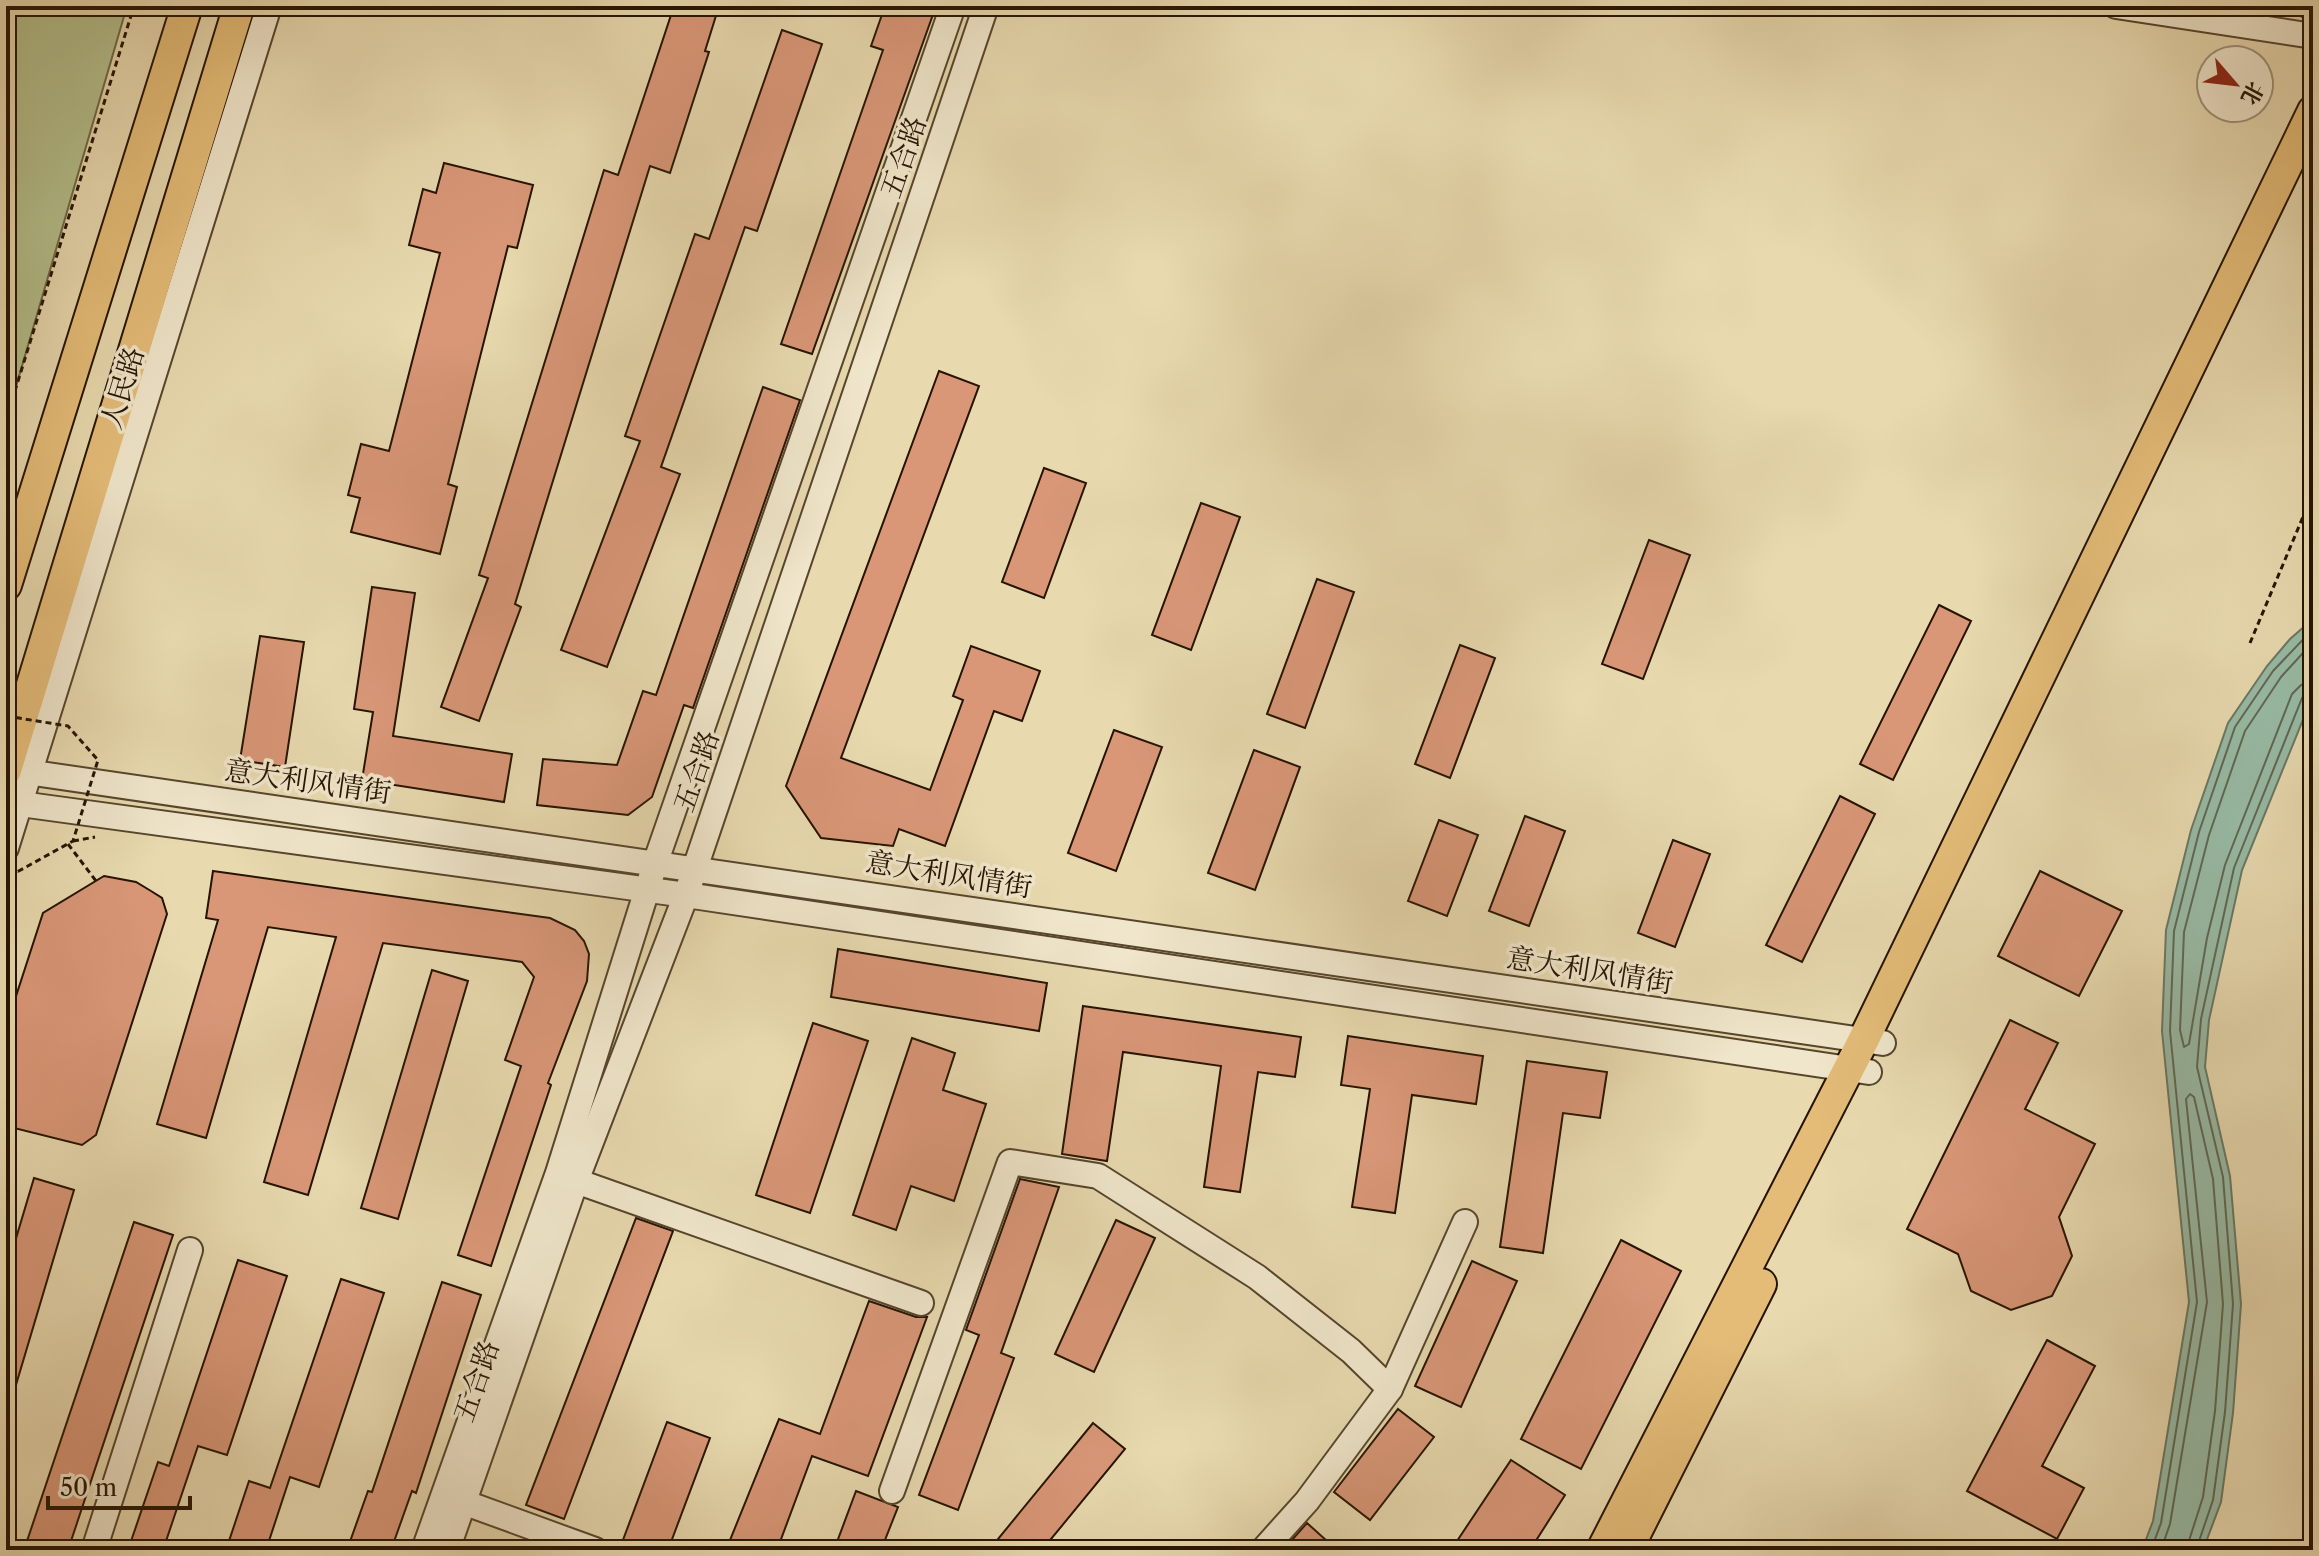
<svg xmlns="http://www.w3.org/2000/svg" width="2319" height="1556" font-family="'Libre Caslon Text','Noto Serif SC',serif">
<rect width="100%" height="100%" fill="#e8d9af"/>
<filter id="stains"><feTurbulence type="fractalNoise" baseFrequency=".0025" numOctaves="4"/><feColorMatrix values="0 0 0 0 .2 0 0 0 0 .09 0 0 0 0 .02 0 0 0 .5 -.17"/></filter>
<radialGradient id="worn" r=".72"><stop offset=".6" stop-color="#630" stop-opacity="0"/><stop offset="1" stop-color="#630" stop-opacity=".3"/></radialGradient>
<!-- green -->
<path fill="#b4bf8c" stroke="#6d6a46" stroke-width="2" d="M6 6H127L6 421Z"/>
<!-- water -->
<path fill="#98bba6" stroke="#6a7864" stroke-width="2" d="M2313 619V695L2242 870 2209 1020 2205 1067 2230 1176 2241 1304 2233 1413 2221 1502 2203 1550H2142L2153 1521 2189 1302 2162 1031 2166 930 2191 830 2228 723 2267 666 2290 639Z"/>
<g fill="none" stroke-linecap="round" stroke-linejoin="round">
<!-- shore -->
<g stroke="#5f6854" stroke-width="2">
<path d="M2313 642 2281 677 2245 731 2209 835 2184 932 2180 1030 2184 1047 2189 1044 2207 938 2225 865 2292 694 2301 685 2313 682"/>
<path d="M2151 1550 2161 1523 2197 1302 2170 1031 2174 931 2199 832 2235 727 2273 671 2313 629"/>
<path d="M2161 1550 2170 1524 2207 1302 2186 1099 2190 1094 2194 1097 2213 1179 2223 1304 2215 1411 2203 1497 2186 1550"/>
<path d="M2196 1550 2213 1500 2225 1412 2233 1304 2223 1177 2197 1067 2201 1019 2234 868 2302 698 2313 692"/>
</g>
</g>
<!-- building -->
<g fill="#d99778" stroke="#261401" stroke-width="2">
<path d="M674 6H719L705 51 709 52 670 173 650 166 515 604 521 607 479 721 441 707 488 578 479 575 604 170 618 175Z"/>
<path d="M885 6H936L812 354 781 344 883 50 871 46Z"/>
<path d="M782 30 822 44 757 231 745 227 661 467 680 474 607 667 561 650 640 441 625 436 695 234 709 239Z"/>
<path d="M444 163 533 185 517 248 508 246 448 484 457 487 440 554 351 532 360 498 348 495 361 444 389 451 440 253 409 245 423 189 436 193Z"/>
<path d="M939 371 979 386 841 758 930 790 963 700 953 696 971 646 1040 671 1022 721 994 711 945 846 899 829 893 846 821 838 786 786Z"/>
<path d="M763 387 800 400 693 708 684 705 652 797 628 815 537 805 543 759 617 765 643 691 656 695Z"/>
<path d="M1044 468 1086 483 1044 598 1002 582Z"/>
<path d="M1201 503 1240 517 1191 650 1152 635Z"/>
<path d="M1649 540 1690 555 1643 679 1602 664Z"/>
<path d="M1317 579 1354 592 1305 728 1267 714Z"/>
<path d="M372 587 415 593 393 736 512 754 504 802 362 780 373 712 354 709Z"/>
<path d="M1939 605 1971 621 1893 780 1860 764Z"/>
<path d="M260 636 304 642 285 767 240 760Z"/>
<path d="M1460 645 1495 658 1450 778 1415 764Z"/>
<path d="M1114 730 1162 747 1116 871 1068 853Z"/>
<path d="M1254 750 1300 767 1255 890 1208 873Z"/>
<path d="M1840 796 1875 814 1802 962 1766 945Z"/>
<path d="M1525 816 1565 831 1529 926 1489 911Z"/>
<path d="M1439 820 1478 835 1447 916 1408 901Z"/>
<path d="M1673 840 1710 854 1675 947 1638 933Z"/>
<path d="M213 871 550 918 575 930 584 941 589 954 587 981 548 1083 551 1085 491 1266 458 1255 521 1066 505 1060 534 977 522 962 383 943 308 1195 264 1182 336 937 268 927 206 1138 157 1124 218 920 206 918Z"/>
<path d="M2040 871 2122 911 2079 996 1998 956Z"/>
<path d="M104 876 136 882 151 891 162 898 167 914 96 1135 82 1145 6 1126V1027L43 913Z"/>
<path d="M838 949 1047 983 1039 1031 831 997Z"/>
<path d="M432 970 468 981 398 1219 361 1208Z"/>
<path d="M1083 1006 1301 1037 1295 1077 1258 1072 1240 1192 1204 1187 1221 1066 1123 1052 1107 1161 1062 1154Z"/>
<path d="M2010 1020 2058 1043 2025 1109 2095 1144 2059 1217 2072 1256 2052 1296 2011 1310 1971 1291 1958 1254 1907 1229Z"/>
<path d="M813 1023 868 1041 810 1213 756 1195Z"/>
<path d="M1348 1036 1483 1056 1476 1104 1412 1095 1395 1213 1352 1207 1370 1089 1341 1085Z"/>
<path d="M912 1038 955 1053 943 1090 986 1104 954 1201 911 1186 896 1230 853 1215Z"/>
<path d="M1527 1061 1607 1072 1600 1118 1563 1113 1543 1253 1500 1247Z"/>
<path d="M34 1178 74 1190 10 1405 6 1404V1272Z"/>
<path d="M1020 1179 1059 1187 1001 1353 1014 1358 958 1510 919 1495 979 1335 966 1330Z"/>
<path d="M636 1218 673 1231 564 1519 526 1505Z"/>
<path d="M1116 1220 1155 1238 1094 1372 1055 1354Z"/>
<path d="M134 1222 173 1235 68 1550H24Z"/>
<path d="M1621 1240 1681 1271 1581 1469 1521 1439Z"/>
<path d="M238 1260 287 1276 227 1455 198 1446 163 1550H128L158 1462 169 1466Z"/>
<path d="M1472 1261 1517 1281 1461 1407 1415 1386Z"/>
<path d="M341 1279 384 1293 319 1487 290 1477 266 1550H226L249 1481 270 1488Z"/>
<path d="M442 1282 481 1295 416 1493 412 1491 391 1550H347L368 1491 372 1492Z"/>
<path d="M869 1301 916 1317H927L868 1476 812 1456 777 1550H726L779 1419 820 1434Z"/>
<path d="M2047 1340 2095 1366 2042 1466 2084 1488 2057 1539 1967 1491Z"/>
<path d="M1398 1409 1434 1437 1370 1520 1334 1492Z"/>
<path d="M667 1422 710 1438 668 1550H649L623 1540Z"/>
<path d="M1093 1423 1125 1449 1042 1550H989Z"/>
<path d="M1511 1460 1565 1495 1530 1550H1451Z"/>
<path d="M856 1491 898 1507 881 1550H834Z"/>
<path d="M1307 1523 1337 1550H1283Z"/>
</g>
<g fill="none" stroke-linecap="round" stroke-linejoin="round">
<defs>
<g id="minor">
<path d="M2116 6 2313 36"/>
<path d="M2309 6 2313 7"/>
<path d="M6 769 1883 1043"/>
<path d="M6 802 686 895 1869 1072"/>
<path d="M6 848 269 6"/>
<path d="M576 1181 921 1303"/>
<path d="M892 1491 1010 1162 1098 1176 1257 1277 1351 1351 1390 1389"/>
<path d="M452 1498 595 1550"/>
<path d="M94 1550 190 1250"/>
<path d="M424 1550 558 1173 656 861 953 6"/>
<path d="M447 1550 576 1181 686 895 986 6"/>
<path d="M1263 1550 1307 1501 1390 1389 1465 1222"/>
</g>
<g id="major">
<path d="M6 585 187 6"/>
<path d="M6 770 239 6"/>
<path d="M1602 1550 1863 1041 2313 111"/>
<path d="M1627 1550 1761 1284"/>
</g>
</defs>
<!-- minor casing -->
<use href="#minor" stroke="#56452c" stroke-width="28"/>
<!-- major casing -->
<use href="#major" stroke="#261401" stroke-width="34"/>
<!-- path -->
<g stroke="#261401" stroke-width="3" stroke-dasharray="6 4" stroke-linecap="butt">
<path d="M6 420 134 6"/>
<path d="M2250 643 2313 493"/>
<path d="M73 841 95 837"/>
<path d="M68 844 96 881"/>
<path d="M6 889 17 872"/>
</g>
<!-- minor -->
<use href="#minor" stroke="#f0e6cb" stroke-width="24"/>
<!-- major -->
<use href="#major" stroke="#e4bc78" stroke-width="30"/>
<!-- path-bridge -->
<path stroke="#261401" stroke-width="3" stroke-dasharray="6 4" stroke-linecap="butt" d="M6 716 68 726 98 760 73 841 17 872 6 870"/>
</g>
<g text-anchor="middle" stroke-width="7" stroke-linejoin="round" paint-order="stroke">
<!-- street labels -->
<g font-size="28" fill="#261401" stroke="#f0e6cb">
<text transform="translate(903 157) rotate(-71)" y="10">五合路</text>
<text transform="translate(122 388) rotate(-73)" y="10">人民路</text>
<text transform="translate(696 771) rotate(-71)" y="10">五合路</text>
<text transform="translate(308 781) rotate(8)" y="10">意大利风情街</text>
<text transform="translate(949 874) rotate(9)" y="10">意大利风情街</text>
<text transform="translate(1590 970) rotate(9)" y="10">意大利风情街</text>
<text transform="translate(476 1381) rotate(-71)" y="10">五合路</text>
</g>
</g>
<!-- margin -->
<rect width="2319" height="1556" fill="none" stroke="#e8d9af" stroke-width="32"/>
<rect x="8" y="8" width="2303" height="1540" fill="none" stroke="#261401" stroke-width="4"/>
<rect x="16" y="16" width="2287" height="1524" fill="none" stroke="#261401" stroke-width="2"/>
<!-- north arrow -->
<g transform="translate(2235 84) rotate(118)"><circle r="38" fill="#f0e6cb" stroke="#9f927a" stroke-width="2"/>
<path d="M0-6L14 30L0 20L-14 30Z" fill="#8f2418"/>
<text y="-12" font-size="22" font-weight="bold" text-anchor="middle" fill="#261401">北</text>
</g>
<!-- scale -->
<path d="M48 1496v12h142v-12" fill="none" stroke="#261401" stroke-width="4"/>
<text x="60" y="1496" font-size="24" fill="#261401" stroke="#f0e6cb" stroke-width="6" paint-order="stroke">50 m</text>
<rect width="100%" height="100%" filter="url(#stains)"/>
<rect width="100%" height="100%" fill="url(#worn)"/>
</svg>
